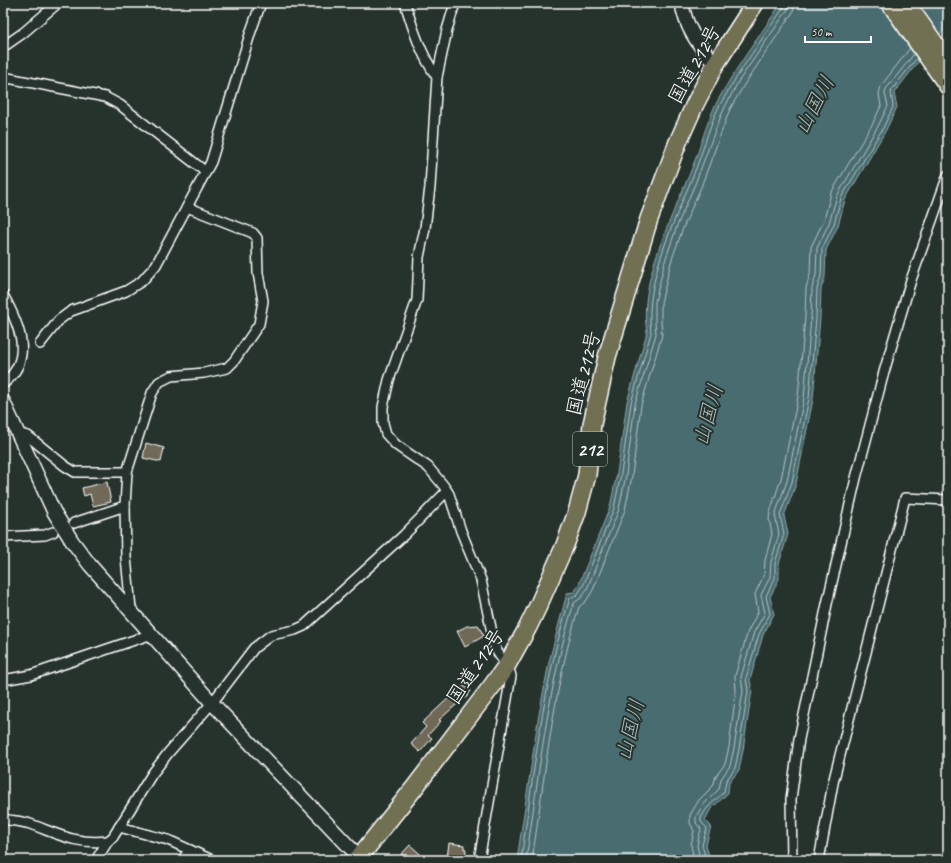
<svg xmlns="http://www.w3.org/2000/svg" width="951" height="863" font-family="Caveat,'Klee One',sans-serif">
<rect width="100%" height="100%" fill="#26332d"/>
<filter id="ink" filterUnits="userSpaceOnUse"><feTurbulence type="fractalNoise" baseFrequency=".025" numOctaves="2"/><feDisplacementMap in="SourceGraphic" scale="8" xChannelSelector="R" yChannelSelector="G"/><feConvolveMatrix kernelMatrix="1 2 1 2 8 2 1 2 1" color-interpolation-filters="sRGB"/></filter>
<g filter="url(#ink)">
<!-- water -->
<path fill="#496c6f" stroke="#92a7a9" d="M781 3H948V28L944 29 894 93 897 107 886 130 845 200 838 226 826 250 825 277 821 289 820 318 813 399 796 484 784 516 788 534 779 564V579L770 597 774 614 763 635 750 680 752 690 743 750 739 770 729 783 728 793 711 809 705 820 711 826 706 845 710 860H517L538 720 549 662 567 593 574 592 579 584 610 507 617 473 627 402 647 332C637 283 674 213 692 168 701 146 706 123 717 102 735 68 760 36 781 3Z"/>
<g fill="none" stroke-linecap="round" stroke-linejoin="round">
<!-- shore -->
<g stroke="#b6c4c5" stroke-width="1">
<path d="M521 860C534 772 543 683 570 598L577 595 583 586 614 508 621 474 631 403 651 333C651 329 650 325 650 321 648 271 679 212 697 166 705 145 710 122 721 103 740 70 762 39 784 7V3"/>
<path d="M526 860C539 774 548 686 574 603L581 598 587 589 619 509 626 475 635 404 656 334 655 322V302L665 261 677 226 695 184 718 123 725 107 738 82 788 9 789 3"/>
<path d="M532 860C545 776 553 689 579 607L586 601 593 590 625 510 632 476 641 405 662 335 661 321V303L671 262 683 228 701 187 730 109 744 85 793 12 795 3"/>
<path d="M694 860 691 845 694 831 690 823V815L699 800 713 786 716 776 725 764 729 747 736 691 735 676 748 631 758 612 755 594 764 575 765 560 772 534 769 519 770 512 781 479 798 397 805 317 806 288 810 274 811 247 824 220 831 193 873 123 881 106 879 94 881 86 910 48"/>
<path d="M700 860 697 845 701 829 696 823V816L704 804 719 789 721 779 730 766 734 748 743 691 741 677 754 632 765 613 761 595 770 577 771 562 779 534 775 515 787 481 804 398 811 318 812 288 816 275 817 248 829 223 837 196 878 126 888 106 885 94 886 89 914 54"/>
<path d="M706 860 702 845 707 828 701 822V817L708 807 724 792 726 781 735 768 739 749 748 691 746 678 759 634 770 614 766 596 775 578V563L784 534 780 515 792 482 809 398 816 318 817 289 821 276 822 249 834 224 841 198 883 128 893 107 891 91 917 58"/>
</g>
</g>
<!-- building -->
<g fill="#706958" stroke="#fff">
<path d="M146 443 164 448 161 462 143 458Z"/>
<path d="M107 482 111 502 93 506 90 494 84 496 82 488Z"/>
<path d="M478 625 484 636 465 647 457 631 467 626Z"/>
<path d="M464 686 471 691 465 699 464 698 439 720 441 721 428 735 432 738 420 752 411 744 426 727 422 723 454 693Z"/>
<path d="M449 843 464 845V849H466L465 860 447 858Z"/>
<path d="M410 845 427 860H396Z"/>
</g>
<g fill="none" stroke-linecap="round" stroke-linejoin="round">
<defs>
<g id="street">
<path d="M405 3C413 29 421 55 437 77"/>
<path d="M455 3 447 30 437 77 430 187 425 228 419 257 417 300 389 380 383 407V423L386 434 396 445 428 467 443 485 449 494 461 531 481 580 495 647C499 658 509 664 511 676L479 860"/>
<path d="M3 47 23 33 58 3"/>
<path d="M3 77 105 97 120 105 206 172"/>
<path d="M3 295C19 324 35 359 3 384"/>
<path d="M40 344 59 320 71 311 126 291 142 281 156 265 211 162 251 31 261 3"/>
<path d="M17 433 28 436 65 466 75 472H127"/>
<path d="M74 523 125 506"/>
<path d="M3 537 45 535 53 532"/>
<path d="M131 609 126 557 125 506 127 472 152 393 159 382 171 376 204 373 227 368 234 361 259 324 263 301 258 273 257 238 253 233 187 207"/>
<path d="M3 680 31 675 152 634"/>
<path d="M3 819C12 821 22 821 30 824 58 834 77 845 108 841L113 837 152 774 169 752 212 703 254 648 271 635 295 630 304 626 404 535 447 491"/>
<path d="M119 827 168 840 212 860"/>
<path d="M96 860 108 841"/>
<path d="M182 860 190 850"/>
<path d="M792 860 791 799 799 739 827 604 856 478 884 372 911 280 948 175"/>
<path d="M819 860 833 783 905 498 948 500"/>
</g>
<g id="secondary">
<path d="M682 3C685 28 700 46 715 65"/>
<path d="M3 401 54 512 72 541 90 565 212 703 359 857"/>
</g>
<g id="highway">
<path d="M890 3 948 86"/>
<path d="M906 3 948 62"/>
<path d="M357 860 415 787 492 686 507 665 528 627 539 604 565 545 577 512 587 475 592 424 607 357 649 219 678 142 695 104 715 65 755 3"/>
</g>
</defs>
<!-- street casing -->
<use href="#street" stroke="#fff" stroke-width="12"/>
<!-- secondary casing -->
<use href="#secondary" stroke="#fff" stroke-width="16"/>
<!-- highway casing -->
<use href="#highway" stroke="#fff" stroke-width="20"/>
<!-- street -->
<use href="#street" stroke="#26332d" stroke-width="9"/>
<!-- secondary -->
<use href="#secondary" stroke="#26332d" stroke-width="13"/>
<!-- highway -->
<use href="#highway" stroke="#716f52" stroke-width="17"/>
</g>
</g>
<g text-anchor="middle" stroke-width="4" stroke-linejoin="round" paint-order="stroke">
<!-- shield labels -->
<rect fill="#26332d" stroke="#bec2c0" stroke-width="1" x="573" y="432" width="34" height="34" rx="3"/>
<g font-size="19" font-weight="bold" fill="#fff">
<text x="590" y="456">212</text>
</g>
<!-- street labels -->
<g font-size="20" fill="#fff" stroke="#26332d">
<text transform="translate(694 64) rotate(-61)" y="7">国道212号</text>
<text transform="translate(583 373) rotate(-76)" y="7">国道212号</text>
<text transform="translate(475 666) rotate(-56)" y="7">国道212号</text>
</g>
<!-- water labels -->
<g font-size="21" font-style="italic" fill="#adbdbe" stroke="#26332d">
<text transform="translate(814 105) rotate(-62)" y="7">山国川</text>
<text transform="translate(708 415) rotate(-75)" y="7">山国川</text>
<text transform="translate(630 730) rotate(-76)" y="7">山国川</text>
</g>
</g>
<!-- margin -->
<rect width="951" height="863" fill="none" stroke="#26332d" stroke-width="16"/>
<rect x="8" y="8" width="935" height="847" fill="none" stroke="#fff" stroke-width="1.5" filter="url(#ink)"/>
<!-- scale -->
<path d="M805 36v6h66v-6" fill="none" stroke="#ffffff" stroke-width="2"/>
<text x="811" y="36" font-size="12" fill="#ffffff" stroke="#26332d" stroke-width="3" paint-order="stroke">50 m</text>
</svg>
